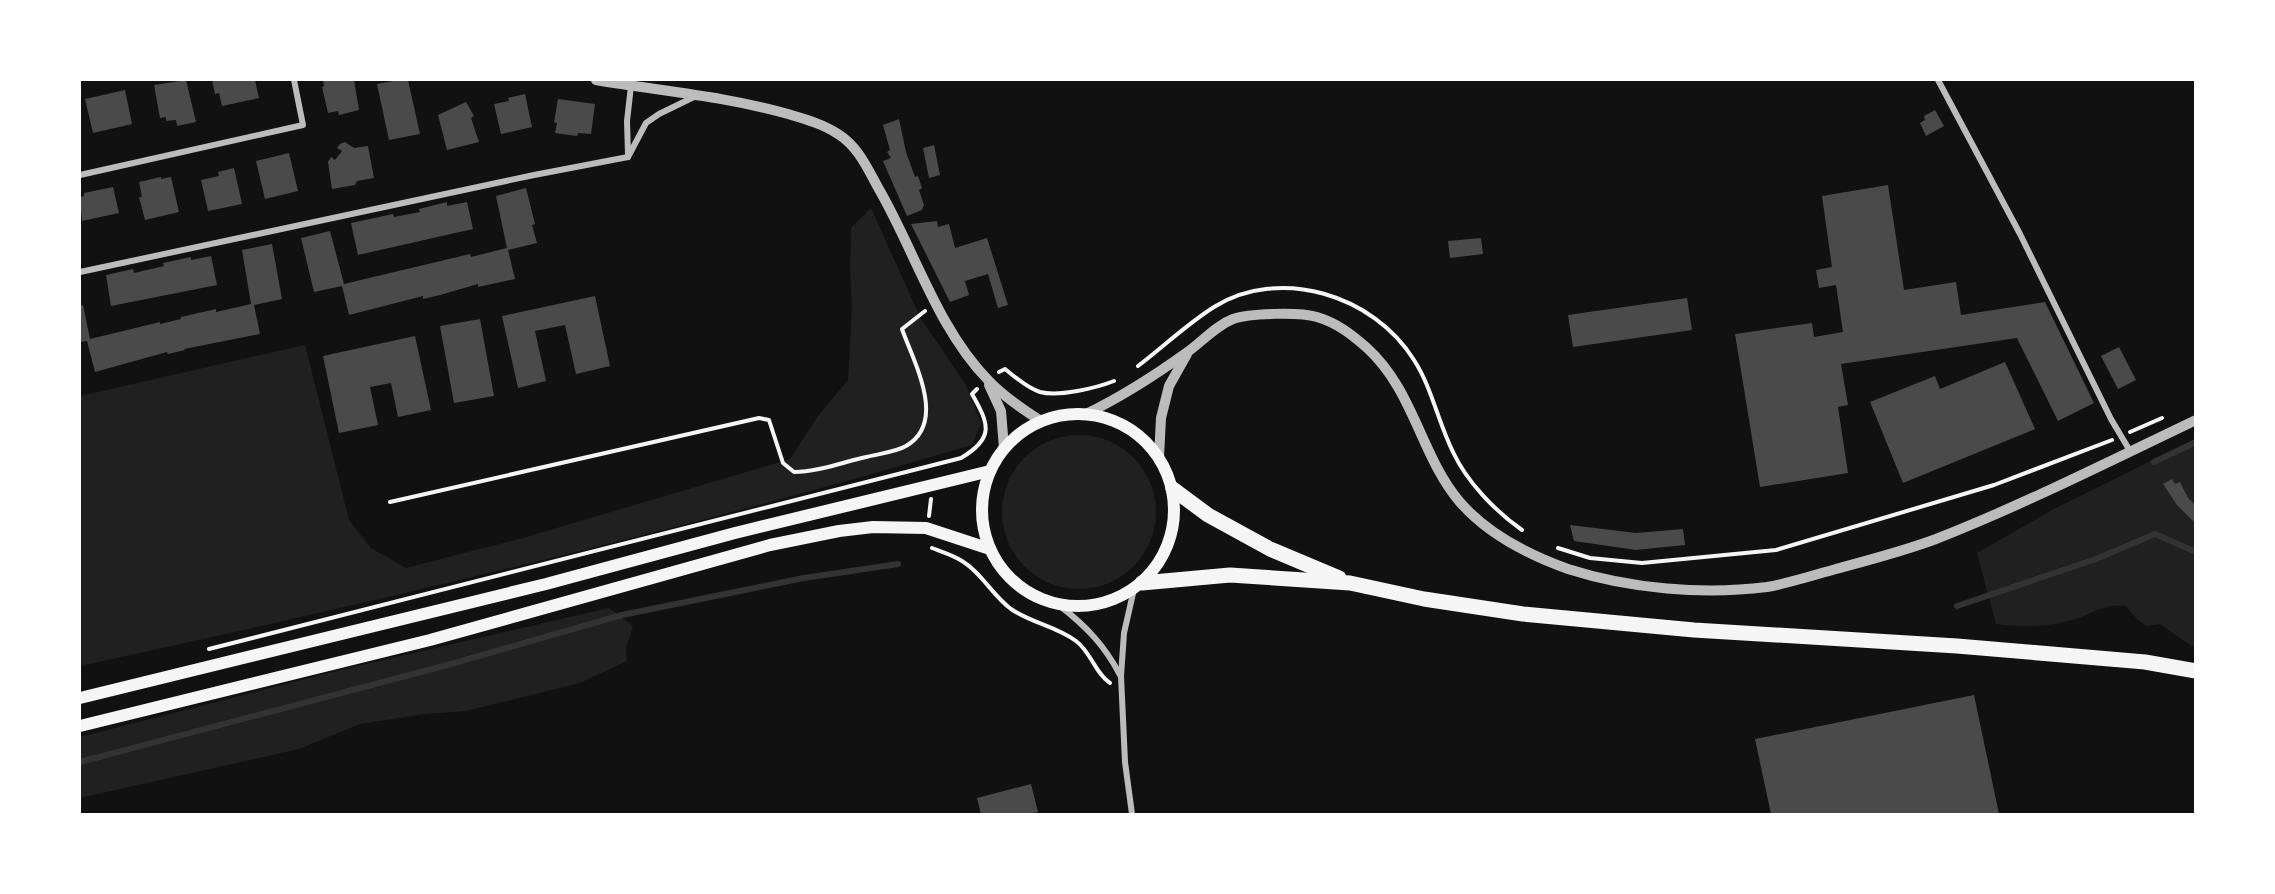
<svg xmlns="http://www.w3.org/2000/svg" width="2275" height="894" font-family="Inter,sans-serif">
<rect width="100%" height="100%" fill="#111"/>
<!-- green -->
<g fill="#202020">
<path d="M871 208 921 319 966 385 981 423 972 445C678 532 379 601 80 666V396L305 345 349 520 371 548 406 568 523 538 790 459 818 416 848 380 852 307 850 269 851 228Z"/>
<circle cx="1079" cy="512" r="77"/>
<path d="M2195 439V646L2190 645 2160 624 2146 626 2136 618 2126 606C2105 604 2100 610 2081 617 2054 627 2024 628 1996 624L1977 553 2052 510Z"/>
<path d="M609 608 633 626 626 648 627 661 580 683 466 711 425 714 360 724 299 749 80 798V737L340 670Z"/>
</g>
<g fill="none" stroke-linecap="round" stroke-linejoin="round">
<!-- stream -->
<g stroke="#333" stroke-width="6">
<path d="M2154 462 2196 442"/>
<path d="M1957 606 2096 559 2155 534 2196 552"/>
<path d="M80 762 451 664 622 615 804 578 898 564"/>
</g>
</g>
<!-- building -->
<g fill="#4a4a4a">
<path d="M186 80 196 122 177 126 176 120 166 121V117L160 118 154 85Z"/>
<path d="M212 80H255L259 98 222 106 219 93 215 94Z"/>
<path d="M323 80H354L359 110 339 115 338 111 328 113 322 87 324 86Z"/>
<path d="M398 80H408L420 134 389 140 377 84Z"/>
<path d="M125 90 132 124 93 133 85 99Z"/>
<path d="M525 94 532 127 501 134 494 104 509 101 508 98Z"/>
<path d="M558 99 595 104 591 134 578 133 577 136 555 133 557 123 554 122Z"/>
<path d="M466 102 474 116 471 118 479 142 447 150 438 115Z"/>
<path d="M1935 110 1944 126 1926 136 1920 123 1925 120 1924 116Z"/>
<path d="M899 119 906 152 915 177 918 176 922 188 919 190 924 205 922 210 907 216 883 161 891 158 887 152 890 150 883 125Z"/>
<path d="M345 142 354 148 368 146 374 178 357 181 355 185 332 189 328 162 331 157 335 160 342 151 337 148 340 144Z"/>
<path d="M934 145 940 175 929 178 923 148Z"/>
<path d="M289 153 298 191 265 199 256 161Z"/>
<path d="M234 168 242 204 208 211 201 180 219 176 218 172Z"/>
<path d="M161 177V179L171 177 179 212 145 220 139 197H142L139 182Z"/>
<path d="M1888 185 1904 290 1956 282 1961 315 2045 302 2094 403 2058 421 2017 338 1841 364 1848 405 1838 407 1848 473 1760 487 1735 334 1812 323 1814 337 1843 332 1836 285 1819 288 1816 270 1832 267 1822 196Z"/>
<path d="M113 187 119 213 82 221 80 197 84 196V193Z"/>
<path d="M526 188 535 224 532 225 537 243 508 250 515 279 478 287V284L440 295 423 299V296L349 315 342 286 314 292 301 238 330 231 344 284 470 254 471 257 507 248 496 196Z"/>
<path d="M447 202V206L467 202 473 229 358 255 351 223 393 214 394 217 420 212 419 209Z"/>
<path d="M937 221 938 227 949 224 955 248 987 238 1008 305 998 308 988 274 965 281 969 295 950 302 911 224Z"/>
<path d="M1481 238 1483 254 1450 258 1448 241Z"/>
<path d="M272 244 282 299 254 305 260 334 184 349 185 350 168 354 167 352 95 372 87 341 80 342V305H83L90 339 160 322V324L181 319V317L216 309V312L251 304 242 250Z"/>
<path d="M211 256 217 285 111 306 106 275 133 269 134 273 164 266 163 263 191 257V260Z"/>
<path d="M595 296 610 366 576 374 565 325 535 331 546 381 518 388 502 316Z"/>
<path d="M1687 298 1692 330 1573 347 1568 315Z"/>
<path d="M480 319 494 396 454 403 440 326Z"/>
<path d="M415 336 431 410 398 417 391 383 370 387 378 425 339 433 323 356Z"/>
<path d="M2119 347 2136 380 2118 389 2101 356Z"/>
<path d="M2005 362 2035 429 1903 483 1870 402 1935 376 1940 389Z"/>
<path d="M2172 479 2175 484 2180 482 2188 498 2196 506V524L2177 505 2163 484Z"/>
<path d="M1570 525 1636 533 1683 529 1685 545 1636 550 1574 541Z"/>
<path d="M1974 695 1999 814H1771L1755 739Z"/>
<path d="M1031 784 1038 812 1029 814H981L977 798Z"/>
</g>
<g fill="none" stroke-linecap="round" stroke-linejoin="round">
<!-- path -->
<g stroke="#f5f5f5" stroke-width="4">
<path d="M1138 366C1163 347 1187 324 1214 307 1280 266 1374 295 1414 360 1432 388 1438 422 1453 452 1467 482 1495 511 1522 530"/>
<path d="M999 372 1005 369C1015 377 1027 388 1040 392 1059 397 1096 388 1114 381"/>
<path d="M2130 432 2162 418"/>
<path d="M390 502 759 418 769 420 783 463 794 472C818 472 843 462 866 457 878 454 896 452 906 446 948 422 913 361 902 329L925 311"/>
<path d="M929 516 931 499"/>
<path d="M932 548C942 552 953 555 962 561 981 572 992 595 1011 609 1031 623 1056 626 1076 641 1091 652 1095 673 1110 683"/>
<path d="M1558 548 1590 558 1642 563 1776 550 1994 485 2112 440"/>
<path d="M209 649 961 458C995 438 989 424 972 394L977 389"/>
</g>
<!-- minor -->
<g stroke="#bcbcbc" stroke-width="6">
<path d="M1938 80 2020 234 2111 419 2130 451"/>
<path d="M628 154 627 121 631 86"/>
<path d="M628 157 646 123 659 114 696 96"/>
<path d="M80 175 303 125 294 80"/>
<path d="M80 272 534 175 628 157"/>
<path d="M1060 606C1086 626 1105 646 1120 675"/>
<path d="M1132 814 1125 762 1121 676 1124 633 1134 589"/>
</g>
<!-- tertiary -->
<g stroke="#bcbcbc" stroke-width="10">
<path d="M596 80C660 91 725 96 788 114 805 119 823 124 838 134 859 147 868 170 880 191 915 252 938 329 988 380 1004 397 1022 409 1041 421"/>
<path d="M989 385 1001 411 1004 448"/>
<path d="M1086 414C1121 397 1154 376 1186 353 1202 342 1215 326 1233 319 1250 313 1300 312 1317 317 1337 323 1351 334 1366 347 1414 390 1420 454 1459 501 1487 534 1529 555 1568 569 1630 589 1703 595 1767 587 1790 583 1814 575 1836 569 1869 560 1904 551 1936 539 2025 504 2110 461 2196 420"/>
<path d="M1159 457 1161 418 1169 386 1187 354"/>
</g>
<!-- secondary -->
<g stroke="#f5f5f5" stroke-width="12">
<circle cx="1078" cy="510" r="96"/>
<path d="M80 698 546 584 735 533 990 471"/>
<path d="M80 726 430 640 770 545 839 531 873 527 926 528 990 549"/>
</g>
<!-- trunk -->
<g stroke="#f5f5f5" stroke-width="15">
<path d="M1173 489 1208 515 1270 549 1339 578"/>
<path d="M1142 583 1230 575 1350 583 1424 599 1523 614 1694 630 1957 646 2145 662 2196 671"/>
</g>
</g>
<!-- border -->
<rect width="2275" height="894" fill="none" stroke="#ffffff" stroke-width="162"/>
</svg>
